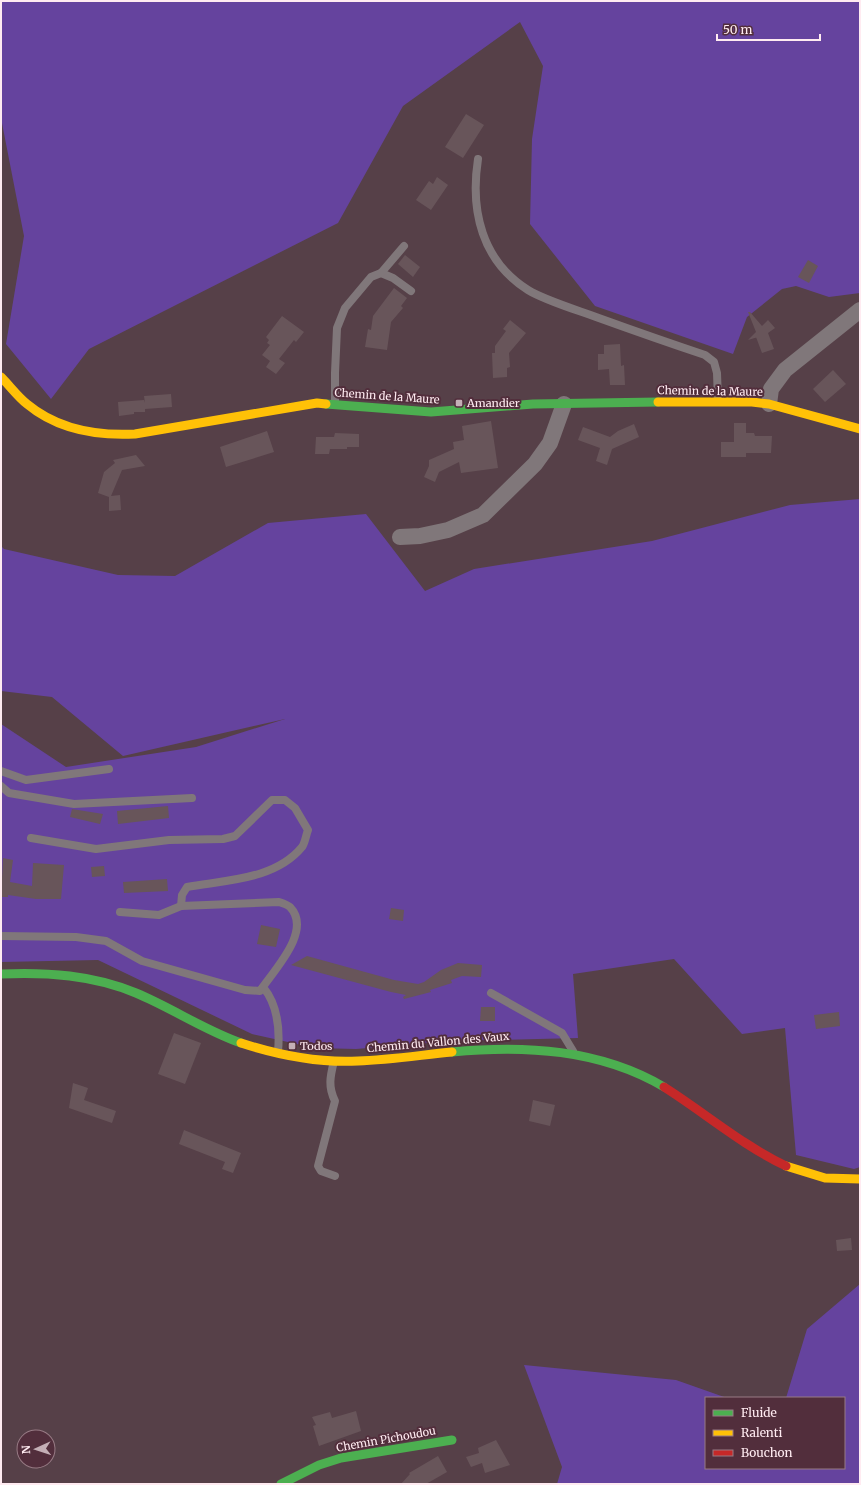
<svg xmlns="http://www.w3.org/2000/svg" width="861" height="1485" font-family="Merriweather,serif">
<rect width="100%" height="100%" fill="#564048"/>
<!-- green -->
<g fill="#65439e">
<path d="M1 1H860V293L829 297 796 286 782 289 747 317 733 354 595 306 530 224 532 139 543 66 520 22 403 106 338 223 89 349 51 399 6 344 24 236 1 118Z"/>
<path d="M860 499V1167L854 1169 796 1155 785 1028 742 1034 674 959 573 974 578 1038 451 1041 356 1049 315 1048 252 1034 98 960 1 962V724L66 767 196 747 285 719 123 756 52 697 1 691V546L4 549 118 575 175 576 268 523 366 514 425 591 474 569 652 541 790 505Z"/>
<path d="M860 1284V1484H557L562 1467 524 1365 676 1380 727 1398H706V1468H844V1398H786L807 1329Z"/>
</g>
<!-- building -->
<g fill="#68555a">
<path d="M466 114 484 125 463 158 445 147Z"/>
<path d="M437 177 448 185 431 210 416 200 429 181 433 184Z"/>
<path d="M405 255 420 267 413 277 398 264Z"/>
<path d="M808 260 818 266 809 283 798 277Z"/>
<path d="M394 288 407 298 401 306 403 308 391 322 387 350 365 347 368 329 371 330 373 316Z"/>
<path d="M748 312H750L762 326 768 320 775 328 768 333 774 349 762 353 756 337H758L748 340 756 332Z"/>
<path d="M282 316 304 332 296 342 294 340 279 359 285 363 276 374 266 367 270 361 262 355 270 345 267 343 269 340 266 337Z"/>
<path d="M510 320 526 333 509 353 510 367 507 368V377L493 378 492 353H495V346L506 331 503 329Z"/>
<path d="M620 344 621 366 624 365 625 385H610L609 369 598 370V354H604V345Z"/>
<path d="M833 370 846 384 825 402 813 389Z"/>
<path d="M171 394 172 407 145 409V412H134V414L119 416 118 402 144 400 145 403 144 396Z"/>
<path d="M491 421 498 468 461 473 459 462 439 472 435 482 424 477 429 466V460L454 449 453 442 464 440 462 426Z"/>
<path d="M734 423H746V433H754L755 436H772L771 453H746V457H721V442H734Z"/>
<path d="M634 424 639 437 612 449 607 465 596 461 600 448 578 440 583 427 610 437 618 431Z"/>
<path d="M267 431 274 452 226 467 220 447Z"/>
<path d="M335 433 359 434V447H347V449H330L329 454H315L316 437H334Z"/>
<path d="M136 455 145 466 122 470 111 496 120 495 121 510 109 511V497L98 493 104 472 115 463 113 460Z"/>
<path d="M168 806 169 818 118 824 117 811Z"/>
<path d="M72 809 103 814 100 824 70 817Z"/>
<path d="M3 858 13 860 10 882 32 886 33 863 64 865 61 899H36L8 895V897H1Z"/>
<path d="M104 866 105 876 92 877 91 867Z"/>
<path d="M167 879 168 891 124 893 123 882Z"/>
<path d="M391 908 404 910 403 921 389 919Z"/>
<path d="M261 925 280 929 276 947 257 944Z"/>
<path d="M307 956 394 980 418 984 424 982 441 970 458 963 482 965 481 977 462 976 451 980 452 983 430 990 431 992 404 999 403 997 406 995 391 992 291 965Z"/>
<path d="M481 1007H495V1021H480Z"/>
<path d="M839 1012 840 1026 816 1029 814 1015Z"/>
<path d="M174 1033 201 1043 185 1084 158 1074Z"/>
<path d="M73 1083 88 1088 84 1100 116 1111 112 1123 69 1108Z"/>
<path d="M533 1100 555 1105 550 1126 529 1121Z"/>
<path d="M184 1130 241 1153 233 1173 222 1169 225 1162 179 1144Z"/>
<path d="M851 1238 852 1250 837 1251 836 1240Z"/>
<path d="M356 1411 361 1431 319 1446 313 1426 316 1425 312 1417 330 1412 332 1418Z"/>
<path d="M496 1440 510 1465 485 1473 482 1463 471 1467 466 1457 479 1453 478 1448Z"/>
<path d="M438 1456 447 1472 426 1484H401L410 1474 409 1473Z"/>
</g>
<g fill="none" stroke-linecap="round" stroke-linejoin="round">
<!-- lane -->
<g stroke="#80777a" stroke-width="8">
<path d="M478 159C470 211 482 261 528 290 544 300 577 310 596 317 632 330 669 343 705 355L714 362 717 373 718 401"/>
<path d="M381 273 393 278 411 291"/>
<path d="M335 403V373L337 328 345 308 371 277 381 273 404 246"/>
<path d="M1 771 26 780 109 769"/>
<path d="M1 786 9 793 74 804 192 798"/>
<path d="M31 838 96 849 169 840 223 839 235 836 272 800H285L295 808 308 830C306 835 305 843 302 847 275 880 225 880 187 887L182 895 181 906"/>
<path d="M1 936 76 937 106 941 142 961 245 990 260 991C273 971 313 931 290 907 288 905 282 903 279 902L181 906 159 915 120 912"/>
<path d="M263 987C278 1005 280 1029 278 1052"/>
<path d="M491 993 562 1033 573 1051"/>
<path d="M334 1061C330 1077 328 1087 335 1101L318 1166 321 1171 335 1176"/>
</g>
<!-- street -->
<g stroke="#80777a" stroke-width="16">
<path d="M769 404 771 389 785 370 860 310"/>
<path d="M400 537 420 536 448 530 483 515 535 464 550 443 564 404"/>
</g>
<!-- fast -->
<g stroke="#4caf50" stroke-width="9">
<path d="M326 404 431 412 533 404 658 402"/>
<path d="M1 974C47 972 93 975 136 993 172 1008 204 1030 241 1043"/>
<path d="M452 1052C524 1045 600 1049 664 1087"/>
<path d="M281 1484 319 1465 341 1458 452 1440"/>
</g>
<!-- slow -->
<g stroke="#ffc107" stroke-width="9">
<path d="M1 377C10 386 17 396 27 404 57 429 96 436 135 434L317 403 326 404"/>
<path d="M658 402H752L769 404 860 429"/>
<path d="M241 1043C278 1055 319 1063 358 1061 389 1060 421 1055 452 1052"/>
<path d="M786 1166 825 1178 860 1179"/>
</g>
<!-- jam -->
<path stroke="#c62828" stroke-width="9" d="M664 1087C705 1113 742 1145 786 1166"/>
</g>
<!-- markers -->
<g fill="#c4afb6" stroke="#522e3c" stroke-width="1.5">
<rect x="455" y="399" width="8" height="8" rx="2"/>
<rect x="288" y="1042" width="8" height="8" rx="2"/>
</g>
<g text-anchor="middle" stroke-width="4" stroke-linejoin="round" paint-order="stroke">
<!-- street labels -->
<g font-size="11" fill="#ffebf1" stroke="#522e3c">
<text transform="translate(710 391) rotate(1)" y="4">Chemin de la Maure</text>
<text transform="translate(387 396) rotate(4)" y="4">Chemin de la Maure</text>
<text transform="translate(438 1042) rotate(-5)" y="4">Chemin du Vallon des Vaux</text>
<text transform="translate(386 1439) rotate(-10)" y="4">Chemin Pichoudou</text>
</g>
<!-- poi labels -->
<g font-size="11" fill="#ffebf1" stroke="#522e3c" text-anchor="start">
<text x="467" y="407">Amandier</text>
<text x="300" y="1050">Todos</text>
</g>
</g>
<!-- border -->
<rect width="861" height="1485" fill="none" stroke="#ffebf1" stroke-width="4"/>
<!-- legend -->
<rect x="705" y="1397" width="140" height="72" fill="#522e3c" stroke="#977a84"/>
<rect x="713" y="1410" width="20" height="6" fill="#4caf50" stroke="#977a84"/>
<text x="741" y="1417" font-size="12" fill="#ffebf1">Fluide</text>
<rect x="713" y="1430" width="20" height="6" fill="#ffc107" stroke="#977a84"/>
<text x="741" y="1437" font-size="12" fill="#ffebf1">Ralenti</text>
<rect x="713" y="1450" width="20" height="6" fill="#c62828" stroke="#977a84"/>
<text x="741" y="1457" font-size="12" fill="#ffebf1">Bouchon</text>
<!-- north arrow -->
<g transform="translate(36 1449) rotate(267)"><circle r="19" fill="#522e3c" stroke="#977a84"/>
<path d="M0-3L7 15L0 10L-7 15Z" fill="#c4afb6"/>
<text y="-6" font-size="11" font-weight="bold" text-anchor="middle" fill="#ffebf1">N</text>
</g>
<!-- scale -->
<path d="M717 34v6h103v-6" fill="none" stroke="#ffebf1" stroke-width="2"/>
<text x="723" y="34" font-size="12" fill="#ffebf1" stroke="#522e3c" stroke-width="3" paint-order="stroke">50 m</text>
</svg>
